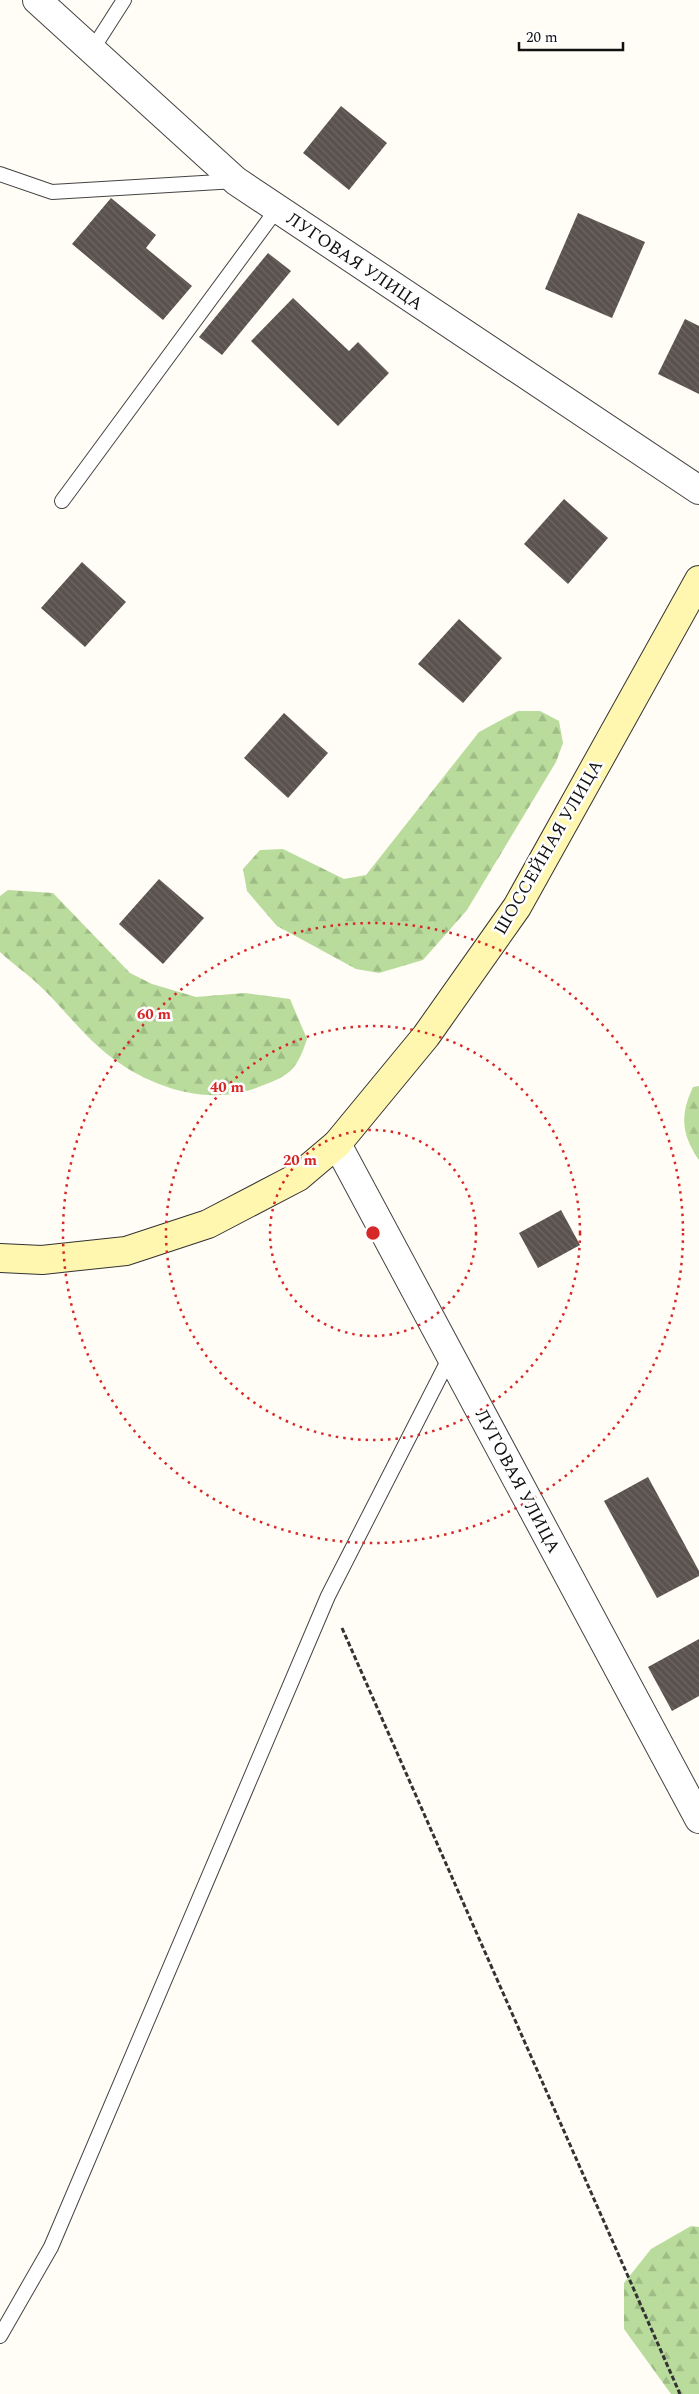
<svg xmlns="http://www.w3.org/2000/svg" width="699" height="2394" font-family="Spectral,serif">
<defs>
<pattern id="forest-firs" width="22" height="20" patternUnits="userSpaceOnUse" patternTransform="scale(1.25)"><rect width="22" height="20" fill="#b9dc9c"/><path d="M5 1l3.5 6h-7zM16 11l3.5 6h-7z" fill="#9ebc85"/></pattern>
<pattern id="building-back-hatch" width="6" height="6" patternUnits="userSpaceOnUse" patternTransform="scale(1.25)"><rect width="6" height="6" fill="#5a524d"/><path d="M-1 5l2 2M0 0l6 6M5-1l2 2" fill="none" stroke="#6d6662"/></pattern>
</defs>
<rect width="100%" height="100%" fill="#fffdf5"/>
<!-- forest -->
<g fill="url(#forest-firs)">
<path d="M518 711H540L559 721 563 743 556 762 467 910 423 960 379 973 356 969 277 926 247 891 243 869 260 850 283 849 344 879 366 875 479 732Z"/>
<path d="M8 890 53 893 130 973 152 984 196 997 245 993 290 999 307 1039C296 1073 288 1076 256 1088 206 1107 147 1086 107 1054 83 1035 63 1008 41 987 28 974 13 964 0 952V896Z"/>
<path d="M699 1086V1160C681 1134 680 1115 693 1087Z"/>
<path d="M691 2226 699 2227V2394H671L624 2329V2283L651 2249Z"/>
</g>
<!-- building -->
<g fill="url(#building-back-hatch)">
<path d="M341 106 387 143 349 190 303 153Z"/>
<path d="M111 198 156 235 146 248 192 286 163 320 72 244Z"/>
<path d="M578 213 645 242 612 318 545 289Z"/>
<path d="M268 253 291 271 222 355 199 337Z"/>
<path d="M293 298 349 351 358 342 389 373 338 426 251 341Z"/>
<path d="M685 319 699 326V394L658 374Z"/>
<path d="M564 499 608 538 568 584 524 544Z"/>
<path d="M82 562 126 602 85 647 41 608Z"/>
<path d="M459 619 502 658 463 703 418 664Z"/>
<path d="M284 713 328 753 288 798 244 758Z"/>
<path d="M159 879 204 918 163 964 119 924Z"/>
<path d="M561 1210 580 1245 538 1268 519 1233Z"/>
<path d="M648 1477 699 1571V1576L657 1598 604 1501Z"/>
<path d="M699 1639V1696L672 1711 648 1667Z"/>
</g>
<g fill="none" stroke-linecap="round" stroke-linejoin="round">
<defs>
<g id="lane">
<path d="M92 50 124 0"/>
<path d="M0 174 52 192 236 181"/>
<path d="M62 501 277 209"/>
<path d="M0 2336 51 2247 328 1596 451 1355"/>
</g>
<g id="street">
<path d="M37 0 236 181 699 490"/>
<path d="M337 1144 699 1819"/>
</g>
<path id="secondary" d="M0 1258 42 1260 126 1251 208 1224 298 1177 337 1144 426 1036 517 907 699 580"/>
</defs>
<!-- lane casing -->
<use href="#lane" stroke="#444" stroke-width="16"/>
<!-- street casing -->
<use href="#street" stroke="#444" stroke-width="30"/>
<!-- secondary casing -->
<use href="#secondary" stroke="#333" stroke-width="30"/>
<!-- path -->
<path stroke="#333" stroke-width="3" stroke-dasharray="5 2.5" stroke-linecap="butt" d="M342 1628 680 2394"/>
<!-- lane -->
<use href="#lane" stroke="#fff" stroke-width="14"/>
<!-- street -->
<use href="#street" stroke="#fff" stroke-width="28"/>
<!-- secondary -->
<use href="#secondary" stroke="#fff6b0" stroke-width="28"/>
</g>
<!-- distance rings -->
<g fill="none" stroke="#d62828" stroke-width="2.5" stroke-dasharray="2.5 5">
<circle cx="373" cy="1233" r="103"/>
<circle cx="373" cy="1233" r="207"/>
<circle cx="373" cy="1233" r="310"/>
</g>
<g text-anchor="middle" stroke-width="5" stroke-linejoin="round" paint-order="stroke">
<!-- street labels -->
<g font-size="18" fill="#111" stroke="#fff">
<text transform="translate(355 261) rotate(34)" y="6">ЛУГОВАЯ УЛИЦА</text>
<text transform="translate(548 847) rotate(-60)" y="6">ШОССЕЙНАЯ УЛИЦА</text>
<text transform="translate(518 1481) rotate(62)" y="6">ЛУГОВАЯ УЛИЦА</text>
</g>
</g>
<circle cx="373" cy="1233" r="8" fill="#d62828" stroke="#fff" stroke-width="2.5"/>
<g font-size="15" text-anchor="middle" font-weight="bold" fill="#d62828" stroke="#fff" stroke-width="5" stroke-linejoin="round" paint-order="stroke">
<text x="154" y="1019">60 m</text>
<text x="227" y="1092">40 m</text>
<text x="300" y="1165">20 m</text>
</g>
<!-- scale -->
<path d="M519 42v8h104v-8" fill="none" stroke="#111111" stroke-width="2.5"/>
<text x="526" y="42" font-size="15" fill="#111111" stroke="#ffffff" stroke-width="4" paint-order="stroke">20 m</text>
</svg>
